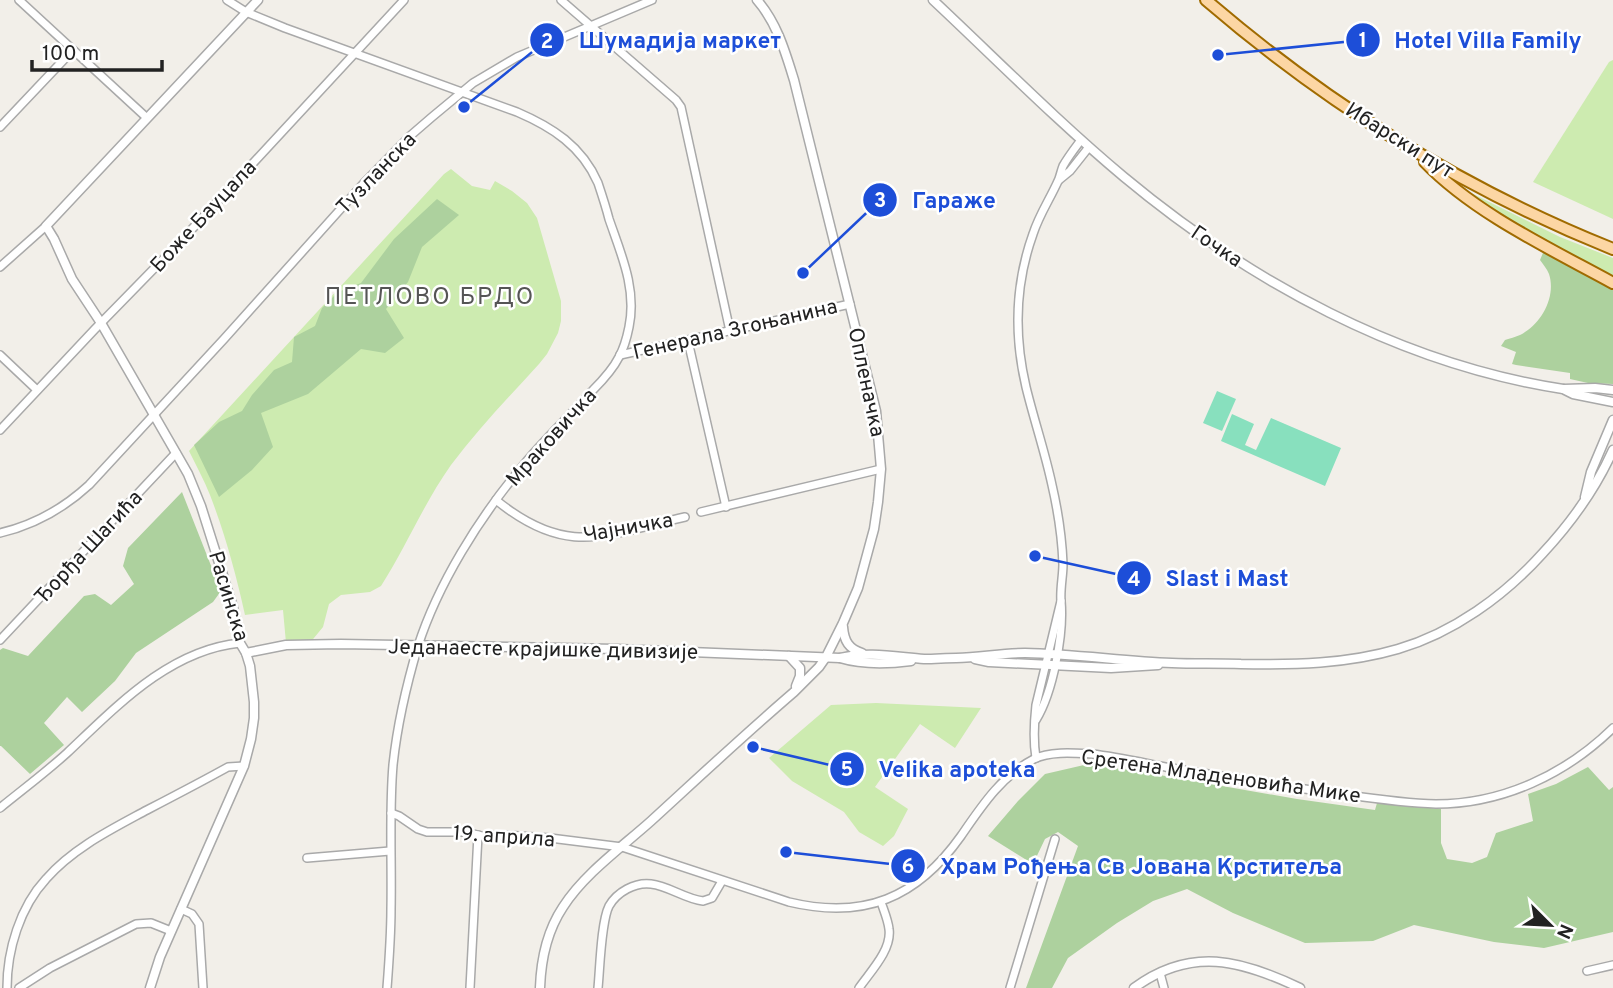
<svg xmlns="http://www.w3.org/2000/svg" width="1613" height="988" font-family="Overpass,sans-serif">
<rect width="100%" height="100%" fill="#f2efe9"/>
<!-- grass -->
<g fill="#cdebb0">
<path d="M1613 60V219L1533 182 1609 62Z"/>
<path d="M451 169 472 186 490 190 495 181 512 191 527 203 537 218 561 301V321L558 333 547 354 539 364C509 397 478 429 451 465 424 503 406 547 381 586L370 592 341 595 329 604 323 627 309 644 286 643 283 610 245 615C236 574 225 534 210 495 204 480 196 465 189 451L444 174Z"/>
<path d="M1453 184 1560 237 1613 258V279L1518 227Z"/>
<path d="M876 703 981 708 955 748 920 724 875 787 908 809 894 836 883 846 859 832 844 812 792 781 769 758 831 705Z"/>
</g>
<!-- forest -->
<g fill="#add19e">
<path d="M437 199 459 215 422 247 408 282 386 309 404 338 385 353 361 349 308 394 261 413 273 447 252 470 219 497 194 445 219 422 242 411 252 395 274 370 292 362 294 337 315 326 322 308 338 292 361 283 394 239Z"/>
<path d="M1545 248 1613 284V384L1588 383 1570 379V373L1516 365 1512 364 1516 352 1501 346 1505 340C1511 338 1520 336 1525 332 1543 321 1556 295 1549 274 1547 269 1543 264 1540 260Z"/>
<path d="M182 492 221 591 213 602 136 653 115 681 82 712 67 697 44 723 64 745 30 774 1 746H0V650L3 648 28 656 84 596 95 594 111 605 134 584 123 566 128 548Z"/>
<path d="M1084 765 1131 770 1297 799 1375 810 1377 803 1441 809V843L1447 859 1472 863 1487 857 1496 833 1533 821 1528 794 1556 784 1588 767 1609 790 1613 787V932L1544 948 1494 942 1414 925 1373 941 1305 943 1233 913 1187 889 1153 901 1117 923 1068 958 1052 988H1026L1078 846 1058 832 1045 839 1033 864 988 836 1018 801 1045 774Z"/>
</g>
<!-- pitch -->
<g fill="#88e0be">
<path d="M1217 391 1236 399 1222 431 1203 423Z"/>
<path d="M1232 414 1254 424 1245 445 1256 450 1271 418 1341 448 1325 486 1221 441Z"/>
</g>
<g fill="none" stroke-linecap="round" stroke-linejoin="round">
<defs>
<g id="minor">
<path d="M19 0 147 118"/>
<path d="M227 0 246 12 285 28 517 112C552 127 582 146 598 183 602 195 606 207 609 219 621 254 637 289 629 327 627 337 624 348 619 357 613 369 603 380 593 390 570 416 543 440 521 468 479 518 438 584 418 646 407 683 397 727 393 765 389 813 392 861 391 909 391 935 389 962 387 988"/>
<path d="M561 0 676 100 681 107 730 331"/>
<path d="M0 127 73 50"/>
<path d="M1059 180 1070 171 1089 147"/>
<path d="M0 267 46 226"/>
<path d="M688 341 726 507"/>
<path d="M0 355 37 390"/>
<path d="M620 355 850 304"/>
<path d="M0 430 95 329 180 242 404 0"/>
<path d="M496 500C567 558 605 535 685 517"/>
<path d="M701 512 881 469"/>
<path d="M0 533C34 525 63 509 89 485L224 339 363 184 410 136 432 117 473 83 517 57 652 0"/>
<path d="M0 640 176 453"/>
<path d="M1036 720C1053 692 1064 634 1061 601 1060 589 1063 576 1063 564 1062 538 1058 511 1052 485 1045 452 1034 420 1026 387 1014 336 1015 284 1033 234 1039 215 1050 199 1058 181 1060 177 1061 171 1063 166 1068 157 1075 148 1081 140"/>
<path d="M1036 758C1033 740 1034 723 1036 705L1061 601"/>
<path d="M0 808C22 790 45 773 67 753 116 707 169 650 240 643"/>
<path d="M391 813 399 816 418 829 427 832H465L482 836 505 835 550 838 622 847 789 902C864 920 917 898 961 836 981 807 1001 776 1034 759 1050 751 1074 753 1092 754 1118 757 1144 763 1171 768 1220 776 1269 784 1319 791 1357 796 1397 803 1436 804 1503 804 1566 774 1613 728"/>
<path d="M307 858 390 851"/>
<path d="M181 909 192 914 199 924 203 988"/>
<path d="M1587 971 1613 965"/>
<path d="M1160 973 1164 988"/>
<path d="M7 988C7 950 20 907 46 879 73 848 112 829 147 810 174 796 201 782 228 767L244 766"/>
<path d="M19 988 50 968 136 924 151 923 171 931"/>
<path d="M470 988 478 835"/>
<path d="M598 988C600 968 601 922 609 906 617 892 635 882 651 884 669 886 685 899 703 901L712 898 722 881"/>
<path d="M859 988C870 972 892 950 889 929 888 920 884 911 881 902"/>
<path d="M1010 988 1055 839"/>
</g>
<g id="tertiary">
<path d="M933 0C996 59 1057 121 1124 177 1249 281 1400 364 1563 389L1573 394 1613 402"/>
<path d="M1564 389 1595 388 1613 390"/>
<path d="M1585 497 1591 472 1613 420"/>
<path d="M843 627C844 641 849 649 862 653"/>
<path d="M246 653 286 645 341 644 617 649 840 658C863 665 888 664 911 661"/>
<path d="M789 656 800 668V676L796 686"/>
<path d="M840 658C868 651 897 657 924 659 935 659 946 658 956 658 979 658 1001 653 1025 653 1074 654 1123 661 1172 663 1195 664 1218 663 1241 664 1294 665 1347 664 1398 649 1453 633 1504 596 1542 554 1571 523 1596 488 1613 450"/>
<path d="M975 659 989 662 1111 668 1158 665"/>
<path d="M150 988 160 957 244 766 251 739 254 718V702L250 666 246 653 240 643 233 607 201 506 188 474 176 453 101 323 72 279 54 239 46 226 258 0"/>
<path d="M540 988C541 959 547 931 563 907 584 874 622 847 651 821 698 778 745 734 794 692L819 667 826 657 843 623 858 588 874 529 878 502 881 469 876 411 794 80C785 51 777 23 757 0"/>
<path d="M1134 988C1191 946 1241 960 1300 988"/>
</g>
<g id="primary">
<path d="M1206 0C1328 105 1463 189 1613 249"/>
<path d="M1425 162C1474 213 1551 249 1613 283"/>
</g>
</defs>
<!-- minor casing -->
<use href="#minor" stroke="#a9a9a9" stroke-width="10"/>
<!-- tertiary casing -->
<use href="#tertiary" stroke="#a9a9a9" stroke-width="11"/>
<!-- primary casing -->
<use href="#primary" stroke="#a06b00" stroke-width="14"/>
<!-- minor -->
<use href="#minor" stroke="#fff" stroke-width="7"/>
<!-- tertiary -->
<use href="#tertiary" stroke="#fff" stroke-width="8"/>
<!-- primary -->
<use href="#primary" stroke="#fcd6a4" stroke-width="10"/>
</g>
<g text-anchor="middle" stroke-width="5" stroke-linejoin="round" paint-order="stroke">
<!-- street labels -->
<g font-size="21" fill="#222" stroke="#fff">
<text transform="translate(1400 140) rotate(32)" y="7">Ибарски пут</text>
<text transform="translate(376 173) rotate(-46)" y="7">Тузланска</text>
<text transform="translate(203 216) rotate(-47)" y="7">Боже Бауцала</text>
<text transform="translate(1217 246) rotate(34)" y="7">Гочка</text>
<text transform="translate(735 329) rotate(-13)" y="7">Генерала Згоњанина</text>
<text transform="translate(867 382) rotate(78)" y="7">Опленачка</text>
<text transform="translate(551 437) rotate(-48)" y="7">Мраковичка</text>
<text transform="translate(628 527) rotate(-10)" y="7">Чајничка</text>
<text transform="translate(88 547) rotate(-47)" y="7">Ђорђа Шагића</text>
<text transform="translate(229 596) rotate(73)" y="7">Расинска</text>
<text transform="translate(543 649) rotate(1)" y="7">Једанаесте крајишке дивизије</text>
<text transform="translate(1221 776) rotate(8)" y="7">Сретена Младеновића Мике</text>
<text transform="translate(504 836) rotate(4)" y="7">19. априла</text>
</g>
<!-- quarter labels -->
<g font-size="24" letter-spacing="2" fill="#555" stroke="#fff">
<text x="430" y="304">ПЕТЛОВО БРДО</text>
</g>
</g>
<!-- callouts -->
<path fill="none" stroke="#1d4ed8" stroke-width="2.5" d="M1218 55L1363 40M464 107L547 40M803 273L880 200M1035 556L1134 578M753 747L847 769M786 852L908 866"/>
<g fill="#1d4ed8" stroke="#fff" stroke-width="2.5">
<circle cx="1218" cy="55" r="7"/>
<circle cx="464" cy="107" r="7"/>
<circle cx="803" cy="273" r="7"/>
<circle cx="1035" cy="556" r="7"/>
<circle cx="753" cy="747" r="7"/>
<circle cx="786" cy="852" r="7"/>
<circle cx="1363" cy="40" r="18"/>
<circle cx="547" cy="40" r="18"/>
<circle cx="880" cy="200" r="18"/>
<circle cx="1134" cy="578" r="18"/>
<circle cx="847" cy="769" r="18"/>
<circle cx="908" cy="866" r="18"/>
</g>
<g font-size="21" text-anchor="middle" font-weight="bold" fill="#fff">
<text x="1363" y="47">1</text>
<text x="547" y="48">2</text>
<text x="880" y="207">3</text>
<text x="1134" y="586">4</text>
<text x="847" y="776">5</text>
<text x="908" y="873">6</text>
</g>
<g font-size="23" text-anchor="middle" font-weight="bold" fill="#1d4ed8" stroke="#fff" stroke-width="5" stroke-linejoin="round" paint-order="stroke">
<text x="1488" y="48">Hotel Villa Family</text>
<text x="680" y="48">Шумадија маркет</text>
<text x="954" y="208">Гараже</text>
<text x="1227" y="586">Slast i Mast</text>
<text x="957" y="777">Velika apoteka</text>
<text x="1141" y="874">Храм Рођења Св Јована Крститеља</text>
</g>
<!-- north arrow -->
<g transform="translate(1550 925) rotate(114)" stroke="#ffffff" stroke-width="5" paint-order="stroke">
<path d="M0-5L12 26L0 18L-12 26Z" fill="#222222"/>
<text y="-10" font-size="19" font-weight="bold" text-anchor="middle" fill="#222222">N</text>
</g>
<!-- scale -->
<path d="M32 60v10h130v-10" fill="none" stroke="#222222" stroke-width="3.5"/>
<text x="42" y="60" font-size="21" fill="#222222" stroke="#ffffff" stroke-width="5" paint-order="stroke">100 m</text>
</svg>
